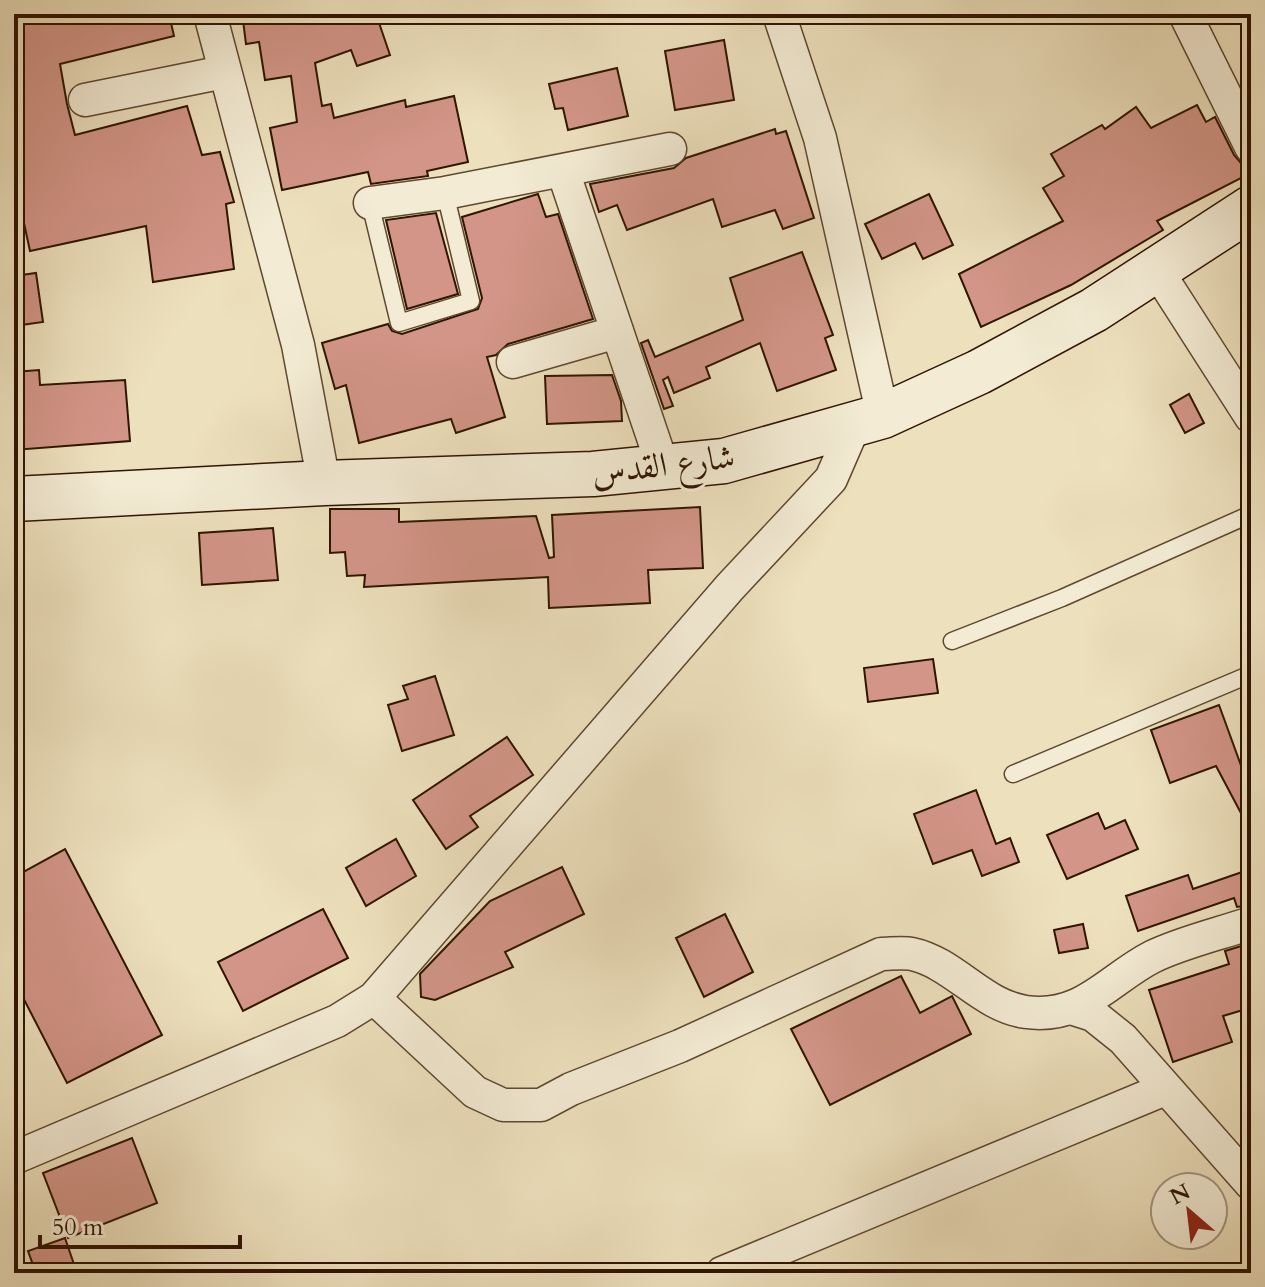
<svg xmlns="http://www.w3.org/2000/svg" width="1265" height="1287" font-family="Cardo,Amiri,serif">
<rect width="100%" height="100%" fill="#ede0bd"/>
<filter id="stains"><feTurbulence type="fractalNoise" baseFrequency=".0025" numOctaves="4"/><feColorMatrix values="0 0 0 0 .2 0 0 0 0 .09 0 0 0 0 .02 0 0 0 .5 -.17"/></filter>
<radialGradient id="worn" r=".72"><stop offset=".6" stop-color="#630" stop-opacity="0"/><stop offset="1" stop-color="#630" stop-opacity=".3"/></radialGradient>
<!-- building -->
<g fill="#d29587" stroke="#2f1500" stroke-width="2">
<path d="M14 14H169L174 36 60 64 67 104 75 135 187 106 202 155 220 152 234 202 226 204 234 269 153 282 146 226 30 251 14 177Z"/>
<path d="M282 14H376L390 55 357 66 351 50 315 63 322 106 331 104 334 118 405 100 406 107 454 96 468 162 427 171 428 176 371 184 368 172 282 190 270 128 297 122 291 76 265 80 259 42 246 44 243 20Z"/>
<path d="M724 40 734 100 675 110 665 51Z"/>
<path d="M617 68 628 116 568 130 563 108 555 109 549 84Z"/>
<path d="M1197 105 1206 122 1215 117 1234 155 1241 163 1251 166V173L1157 221 1163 230 1071 285 981 327 959 274 1063 221 1043 188 1064 176 1051 154 1102 125 1105 129 1136 107 1151 128Z"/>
<path d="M775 129 776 134 786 131 814 218 783 229 775 210 722 227 713 199 627 230 617 205 599 212 590 184 674 168 686 158Z"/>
<path d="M538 194 546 217 558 214 593 319 508 344 496 355 487 357 505 417 456 433 451 419 359 443 346 385 335 389 322 343 388 324 392 331 402 334 478 309 482 298 462 217Z"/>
<path d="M929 194 953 245 923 259 915 243 882 259 865 224Z"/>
<path d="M436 213 458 294 407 309 386 220Z"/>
<path d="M802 252 833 335 825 338 836 370 777 391 760 343 706 367 710 378 674 393 668 377 663 380 673 406 664 409 641 343 648 340 655 357 743 320 730 278Z"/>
<path d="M36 273 43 322 14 326V276Z"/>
<path d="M39 370 40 385 125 380 130 441 14 450V372Z"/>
<path d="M612 375 621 401 622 421 547 424 545 376Z"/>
<path d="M1189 394 1204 423 1185 433 1170 405Z"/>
<path d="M700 507 703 568 648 570 650 603 549 608 548 577 364 587 365 575 347 576 345 552 330 553V509H399V522L536 516 549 558 554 557 552 515Z"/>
<path d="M273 528 278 580 202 585 199 533Z"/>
<path d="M933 659 938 693 868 702 864 668Z"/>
<path d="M435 676 454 735 402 751 388 705 408 699 403 686Z"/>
<path d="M1219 705 1251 793V832L1216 766 1170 783 1151 730Z"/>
<path d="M507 737 533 775 470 816 478 827 446 849 413 800Z"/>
<path d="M976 790 996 844 1010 838 1019 862 982 876 972 850 933 864 914 814Z"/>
<path d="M1098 813 1105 829 1125 820 1138 849 1067 879 1047 835Z"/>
<path d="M396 839 416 876 366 906 346 868Z"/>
<path d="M65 849 162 1035 67 1083 14 980V877Z"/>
<path d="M562 867 584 914 505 952 513 967 435 1000 421 997 420 974 490 901Z"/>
<path d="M1251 869V905L1237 907 1234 898 1138 931 1126 896 1188 875 1193 889Z"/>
<path d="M323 909 348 958 243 1011 218 962Z"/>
<path d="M725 914 753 972 704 997 676 938Z"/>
<path d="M1083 924 1088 948 1059 953 1054 930Z"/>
<path d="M1251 943V1017L1245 1018 1243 1010 1223 1016 1232 1042 1173 1062 1149 990 1229 964 1225 951Z"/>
<path d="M901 976 920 1013 952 996 971 1034 830 1105 791 1029Z"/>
<path d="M132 1138 157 1203 68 1238 43 1173Z"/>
<path d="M65 1238 77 1273H36L28 1251Z"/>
</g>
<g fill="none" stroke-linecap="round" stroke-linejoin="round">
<defs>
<g id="service">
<path d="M370 203 399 323 471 301 445 193"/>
<path d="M952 641 1062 598 1251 514"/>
<path d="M1013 774 1251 674"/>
</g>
<g id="minor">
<path d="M210 14 298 345 324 483"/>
<path d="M779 14 820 138 883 416"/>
<path d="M1185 14 1251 147"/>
<path d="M85 100 224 72"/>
<path d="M563 171 663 467"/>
<path d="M370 203 445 193 670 149"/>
<path d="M1158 272 1251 417"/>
<path d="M513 362 617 332"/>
<path d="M374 998 475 1092 503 1105H541L571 1089 680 1046 881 954C890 954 903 952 912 954 954 963 982 1006 1026 1012 1082 1020 1109 979 1152 957 1183 942 1219 934 1251 923"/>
<path d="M1071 1008 1093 1015 1123 1039 1251 1184"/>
<path d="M14 1158 337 1021 374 998 730 587 831 479 854 426"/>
<path d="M722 1273 1165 1089"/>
</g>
<path id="secondary" d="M14 499 324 483 593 474 724 461 883 416 979 372 1094 310 1251 208"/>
</defs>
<!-- service casing -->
<use href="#service" stroke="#5e482f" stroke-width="19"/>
<!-- minor casing -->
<use href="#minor" stroke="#5e482f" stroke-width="35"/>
<!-- secondary casing -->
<use href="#secondary" stroke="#2f1500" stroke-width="47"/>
<!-- service -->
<use href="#service" stroke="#f3ebd4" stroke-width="16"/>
<!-- minor -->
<use href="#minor" stroke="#f3ebd4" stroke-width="32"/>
<!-- secondary -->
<use href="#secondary" stroke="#f3ebd4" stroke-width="44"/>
</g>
<g text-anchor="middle" stroke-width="6" stroke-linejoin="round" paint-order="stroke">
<!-- street labels -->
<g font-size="34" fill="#2f1500" stroke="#f3ebd4">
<text transform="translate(663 464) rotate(-7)" y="12">شارع القدس</text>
</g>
</g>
<!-- margin -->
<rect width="1265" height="1287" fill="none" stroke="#ede0bd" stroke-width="48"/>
<rect x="16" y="16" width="1233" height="1255" fill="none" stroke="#2f1500" stroke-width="4"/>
<rect x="24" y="24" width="1217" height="1239" fill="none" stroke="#2f1500" stroke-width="2"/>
<!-- north arrow -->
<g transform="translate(1189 1211) rotate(332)"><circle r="38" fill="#f3ebd4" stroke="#a5957f" stroke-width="2"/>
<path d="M0-6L14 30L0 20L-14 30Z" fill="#8f2418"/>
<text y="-12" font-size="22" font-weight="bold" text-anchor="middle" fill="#2f1500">N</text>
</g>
<!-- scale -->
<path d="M40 1235v12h200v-12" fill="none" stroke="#2f1500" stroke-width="4"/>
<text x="52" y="1235" font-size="24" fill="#2f1500" stroke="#f3ebd4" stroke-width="6" paint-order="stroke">50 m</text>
<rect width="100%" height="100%" filter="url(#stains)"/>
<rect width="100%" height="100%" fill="url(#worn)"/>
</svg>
